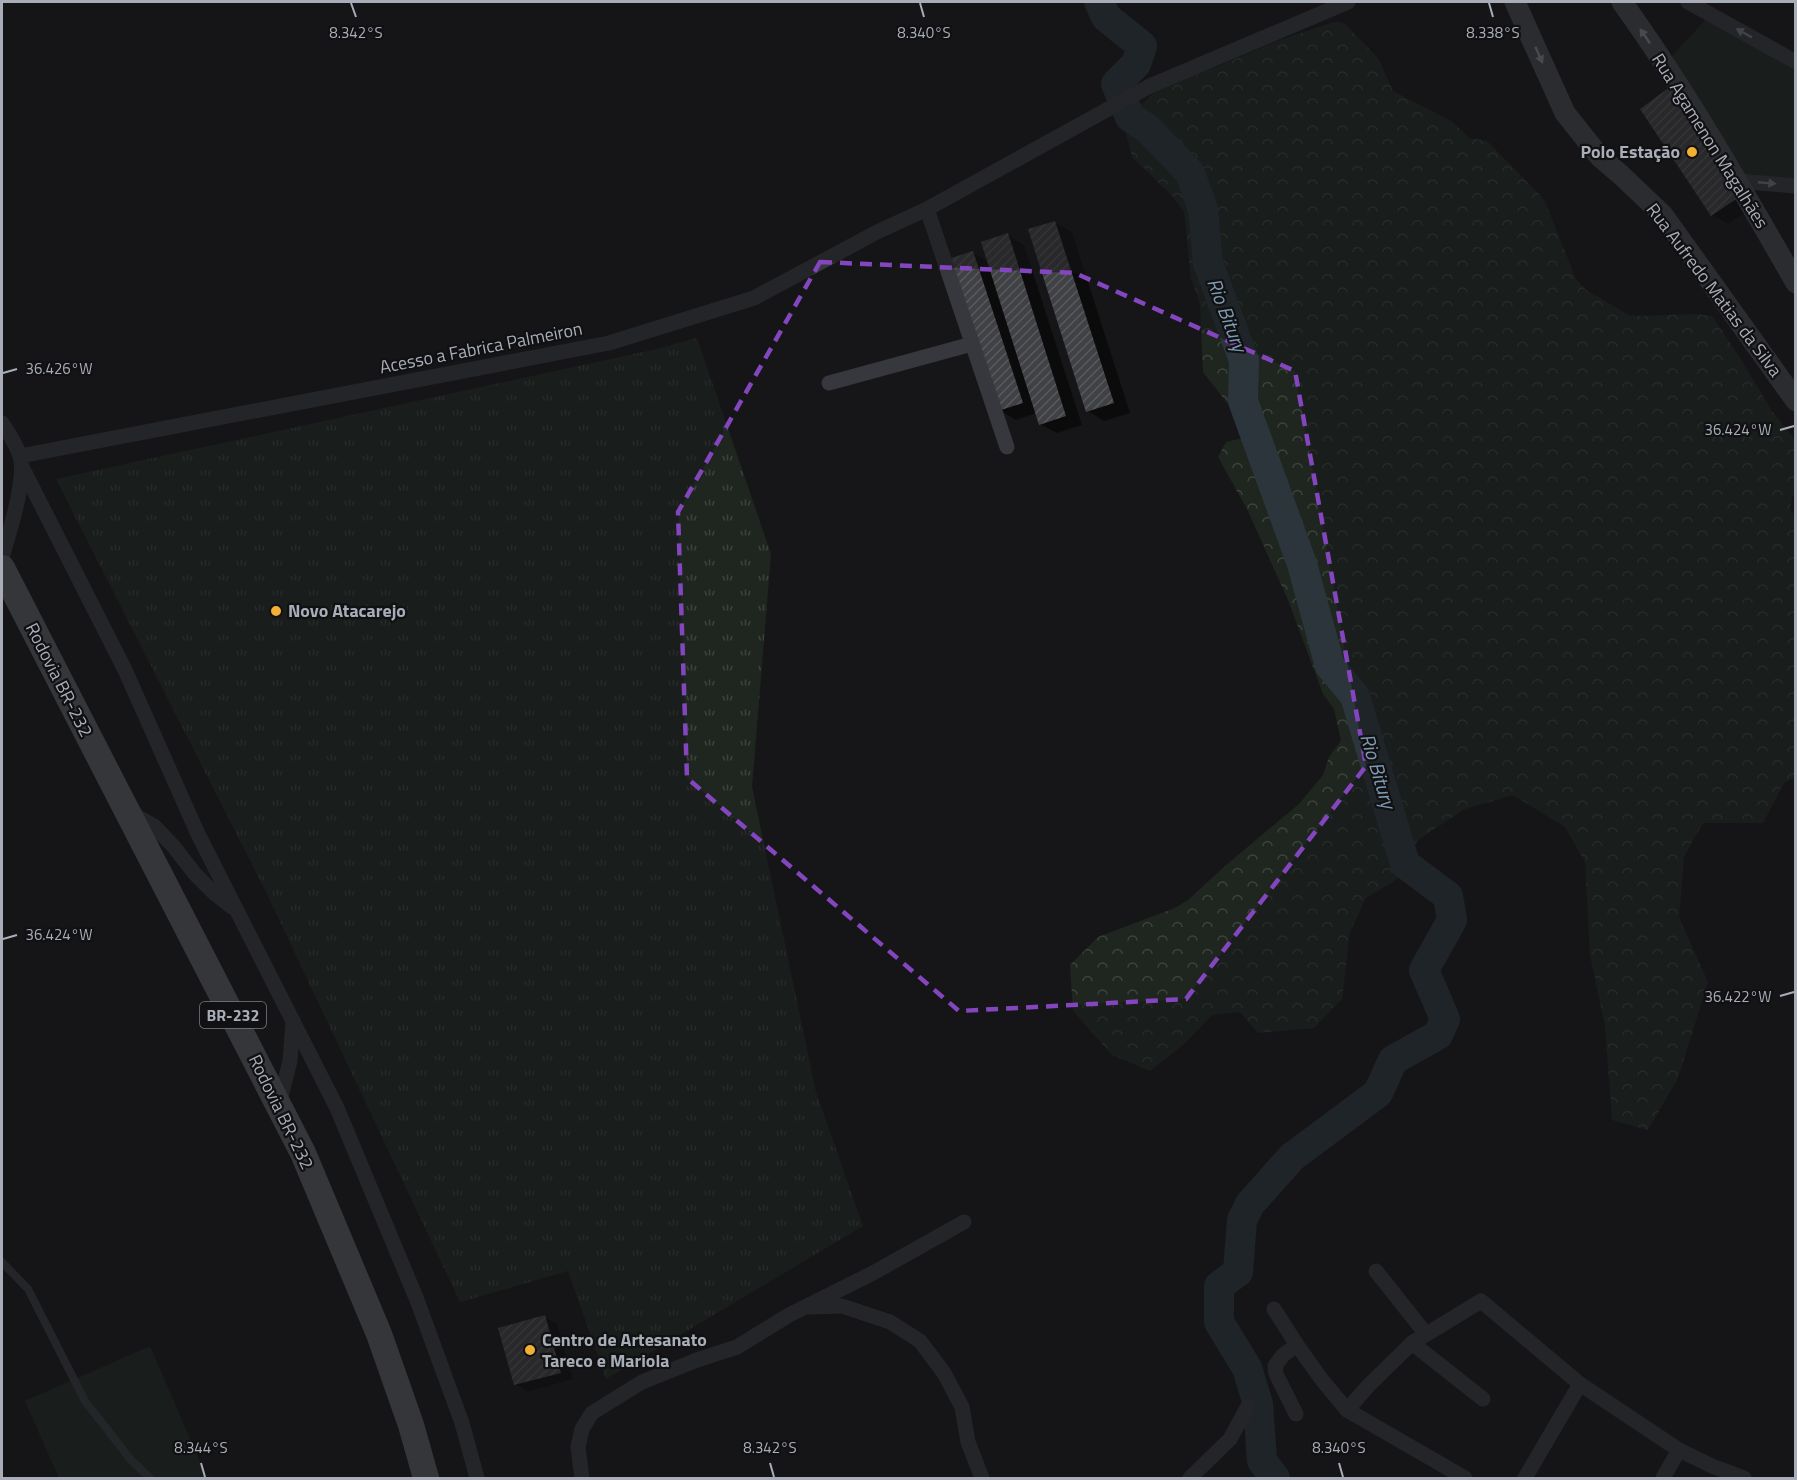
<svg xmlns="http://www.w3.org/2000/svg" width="1797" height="1480" font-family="'Titillium Web',sans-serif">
<defs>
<pattern id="grass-tufts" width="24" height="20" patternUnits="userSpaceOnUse" patternTransform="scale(1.5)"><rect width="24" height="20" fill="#1e261f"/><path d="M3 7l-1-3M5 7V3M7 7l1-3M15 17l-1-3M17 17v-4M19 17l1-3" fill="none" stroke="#3c433d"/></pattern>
<pattern id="forest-crowns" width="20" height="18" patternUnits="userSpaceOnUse" patternTransform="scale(1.5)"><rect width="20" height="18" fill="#1e261f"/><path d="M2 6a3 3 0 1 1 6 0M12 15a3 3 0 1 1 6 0" fill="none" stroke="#3c433d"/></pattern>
<pattern id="building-hatch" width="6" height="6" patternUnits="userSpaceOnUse" patternTransform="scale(1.5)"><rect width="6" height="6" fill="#404145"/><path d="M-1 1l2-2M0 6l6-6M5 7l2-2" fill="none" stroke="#595a5e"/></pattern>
</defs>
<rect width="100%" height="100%" fill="#161618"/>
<!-- grass -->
<path fill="url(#grass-tufts)" d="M697 338 771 554 752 787 816 1092 863 1226 606 1379 568 1271 460 1302 265 890 56 479 657 349Z"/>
<!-- forest -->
<path fill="url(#forest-crowns)" d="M1334 22 1344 23 1378 58 1393 91 1453 122 1469 138 1487 141 1539 194 1545 202 1576 279 1586 290 1629 315 1639 316 1695 314 1712 316 1740 358 1772 411 1795 440V492L1792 498 1790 509 1796 517 1795 777 1784 783 1763 823H1703L1693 840 1684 857 1679 917 1708 982 1678 1078 1648 1130 1612 1120 1605 1026 1590 955 1585 862 1565 827 1513 795 1465 809 1418 840 1399 878 1366 898 1350 932 1342 999 1314 1028 1258 1033 1240 1012 1212 1015 1184 1044 1150 1071 1112 1055 1073 1011 1070 965 1098 937 1175 908 1188 900 1225 866 1299 804 1323 775 1329 757 1341 741 1334 709 1323 694 1288 600 1247 509 1218 457 1226 442 1258 435 1266 417 1243 416 1235 413 1203 372 1200 305 1198 296 1191 279 1184 212 1173 197 1132 157 1125 130 1126 120 1153 93 1180 77 1214 68 1277 41Z"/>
<!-- park -->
<g fill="#1e261f">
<path d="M1706 19 1795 69V181L1740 178 1668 61Z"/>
<path d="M150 1346 207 1478H59L25 1401Z"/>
</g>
<!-- shadow -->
<g fill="#0007">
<path d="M1691 95 1757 205 1728 224 1712 215Z"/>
<path d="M1055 222 1072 232 1130 413 1104 421 1088 411Z"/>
<path d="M1008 235 1024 245 1082 425 1057 433 1040 424 1036 413 1016 420 999 410 973 253 988 261Z"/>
<path d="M545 1317 557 1324 573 1379 528 1392 516 1384Z"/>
</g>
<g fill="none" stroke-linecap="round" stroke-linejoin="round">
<!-- river -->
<path stroke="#2c353c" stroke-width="30" d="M1099 2 1106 17 1142 46 1136 64 1116 84 1130 117 1148 129 1190 173 1203 209 1208 263 1244 360 1243 401 1302 564 1330 666 1355 696 1405 864 1448 896 1452 920 1424 970 1445 1019 1438 1035 1393 1060 1378 1093 1292 1157 1250 1204 1242 1220 1238 1272 1219 1286V1322L1247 1368 1258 1404 1262 1461 1275 1478"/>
</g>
<!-- building -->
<g fill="url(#building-hatch)">
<path d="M1674 84 1742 195 1711 216 1640 109Z"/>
<path d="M1055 221 1114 403 1086 412 1028 229Z"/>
<path d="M1008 233 1066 416 1039 425 981 242Z"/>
<path d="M973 251 1023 403 998 411 948 259Z"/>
<path d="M545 1315 561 1373 514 1385 498 1328Z"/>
</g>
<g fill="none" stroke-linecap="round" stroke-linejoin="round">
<!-- service -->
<path stroke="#37383d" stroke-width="8" d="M2 1262 28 1289 85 1401 131 1460 150 1478"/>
<!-- minor -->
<g stroke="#37383d" stroke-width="15">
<path d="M1688 2 1796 62"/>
<path d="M1738 181 1796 186"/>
<path d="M927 209 1007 447"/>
<path d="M829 383 972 344"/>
<path d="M2 423C9 433 16 444 20 456 27 478 9 534 2 557"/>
<path d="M20 456 609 343 754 298 877 232 927 209 1150 86 1348 2"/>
<path d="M22 467 125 670 198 834 337 1108 417 1300 462 1423 477 1478"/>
<path d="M129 812 154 826 174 847 195 874 213 892 232 907"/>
<path d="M279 1104 290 1061 293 1021"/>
<path d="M1376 1271 1426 1334"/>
<path d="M810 1307 842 1306 890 1322 920 1341 944 1373 962 1407 968 1442 982 1478"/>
<path d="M1274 1309 1297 1345 1322 1380 1347 1410 1465 1478"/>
<path d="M1412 1343 1483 1399"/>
<path d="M1347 1410 1368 1386 1412 1343 1481 1301 1580 1384 1679 1450 1712 1466 1744 1478"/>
<path d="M1296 1414 1276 1374 1275 1366 1283 1355 1297 1345"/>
<path d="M582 1478 578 1447 582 1429 592 1413 642 1382 697 1360 737 1347 789 1315 873 1273 964 1222"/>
<path d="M1190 1478 1230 1439 1248 1406"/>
<path d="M1525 1478 1580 1384"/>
<path d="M1663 1478 1679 1450"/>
</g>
<!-- secondary -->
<g stroke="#45474d" stroke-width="21">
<path d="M1515 2 1565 113 1600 157 1621 175 1663 215 1796 401"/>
<path d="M1622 2C1686 91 1741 187 1796 283"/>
</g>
<!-- trunk -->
<path stroke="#5b5e65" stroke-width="26" d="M2 568 303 1153 379 1334 411 1425 426 1478"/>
</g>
<!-- one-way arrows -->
<defs><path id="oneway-solid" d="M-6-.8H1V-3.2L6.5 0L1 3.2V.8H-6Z" transform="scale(1.5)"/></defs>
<g fill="#757881">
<use href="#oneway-solid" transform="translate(1744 33) rotate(-151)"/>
<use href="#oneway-solid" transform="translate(1767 183) rotate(5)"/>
</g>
<g fill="#858993">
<use href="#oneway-solid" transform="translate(1645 36) rotate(-124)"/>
<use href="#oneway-solid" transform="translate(1539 55) rotate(66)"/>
</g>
<!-- marked area -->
<path d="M0 0H1797V1480H0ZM820 262 1075 273 1295 371 1366 766 1186 999 959 1011 687 778 678 512Z" fill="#161618" fill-opacity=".55" fill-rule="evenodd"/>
<path fill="none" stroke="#8446be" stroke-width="4.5" stroke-dasharray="12 8" stroke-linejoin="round" d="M820 262 1075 273 1295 371 1366 766 1186 999 959 1011 687 778 678 512Z"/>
<!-- ticks -->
<path fill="none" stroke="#a8adb8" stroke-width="2" d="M351 3 356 17M920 3 924 17M1489 3 1493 17M3 373 17 369M1780 430 1794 426M3 939 17 935M1780 996 1794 992M201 1463 205 1477M770 1463 774 1477M1339 1463 1343 1477"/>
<!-- markers -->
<g fill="#f2b134" stroke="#111113" stroke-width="2">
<circle cx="1692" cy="152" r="6"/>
<circle cx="276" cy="611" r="6"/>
<circle cx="530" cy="1350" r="6"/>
</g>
<g text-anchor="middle" stroke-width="4.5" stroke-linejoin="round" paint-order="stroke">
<!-- shield labels -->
<rect fill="#111113" stroke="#7b7e86" stroke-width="1.5" x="200" y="1002" width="66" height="26" rx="4.5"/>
<g font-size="16" font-weight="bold" fill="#a8adb8">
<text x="233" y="1021">BR-232</text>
</g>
<!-- street labels -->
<g font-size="18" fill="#a8adb8" stroke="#111113">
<text transform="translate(1710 141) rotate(58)" y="6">Rua Agamenon Magalhães</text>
<text transform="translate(1714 290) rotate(53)" y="6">Rua Aufredo Matias da Silva</text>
<text transform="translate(481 348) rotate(-11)" y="6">Acesso a Fabrica Palmeiron</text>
<text transform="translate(59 680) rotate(63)" y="6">Rodovia BR-232</text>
<text transform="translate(281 1112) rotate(64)" y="6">Rodovia BR-232</text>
</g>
<!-- poi labels -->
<g font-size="18" font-weight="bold" fill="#a8adb8" stroke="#111113" text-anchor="start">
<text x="1680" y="158" text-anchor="end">Polo Estação</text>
<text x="288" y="617">Novo Atacarejo</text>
<text x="542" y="1346">Centro de Artesanato<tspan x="542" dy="21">Tareco e Mariola</tspan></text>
</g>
<!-- water labels -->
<g font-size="20" font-style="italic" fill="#7f9bb3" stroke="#111113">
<text transform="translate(1227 315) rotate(69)" y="7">Rio Bitury</text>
<text transform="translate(1378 771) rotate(73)" y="7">Rio Bitury</text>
</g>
</g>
<g font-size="15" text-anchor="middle" fill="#a8adb8" stroke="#111113" stroke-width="4.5" stroke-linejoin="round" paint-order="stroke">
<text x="356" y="38">8.342°S</text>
<text x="924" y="38">8.340°S</text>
<text x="1493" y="38">8.338°S</text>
<text x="59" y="374">36.426°W</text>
<text x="1738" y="435">36.424°W</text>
<text x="59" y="940">36.424°W</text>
<text x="1738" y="1002">36.422°W</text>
<text x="201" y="1453">8.344°S</text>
<text x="770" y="1453">8.342°S</text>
<text x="1339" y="1453">8.340°S</text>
</g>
<!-- border -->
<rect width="1797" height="1480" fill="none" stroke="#a8adb8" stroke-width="6"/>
</svg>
